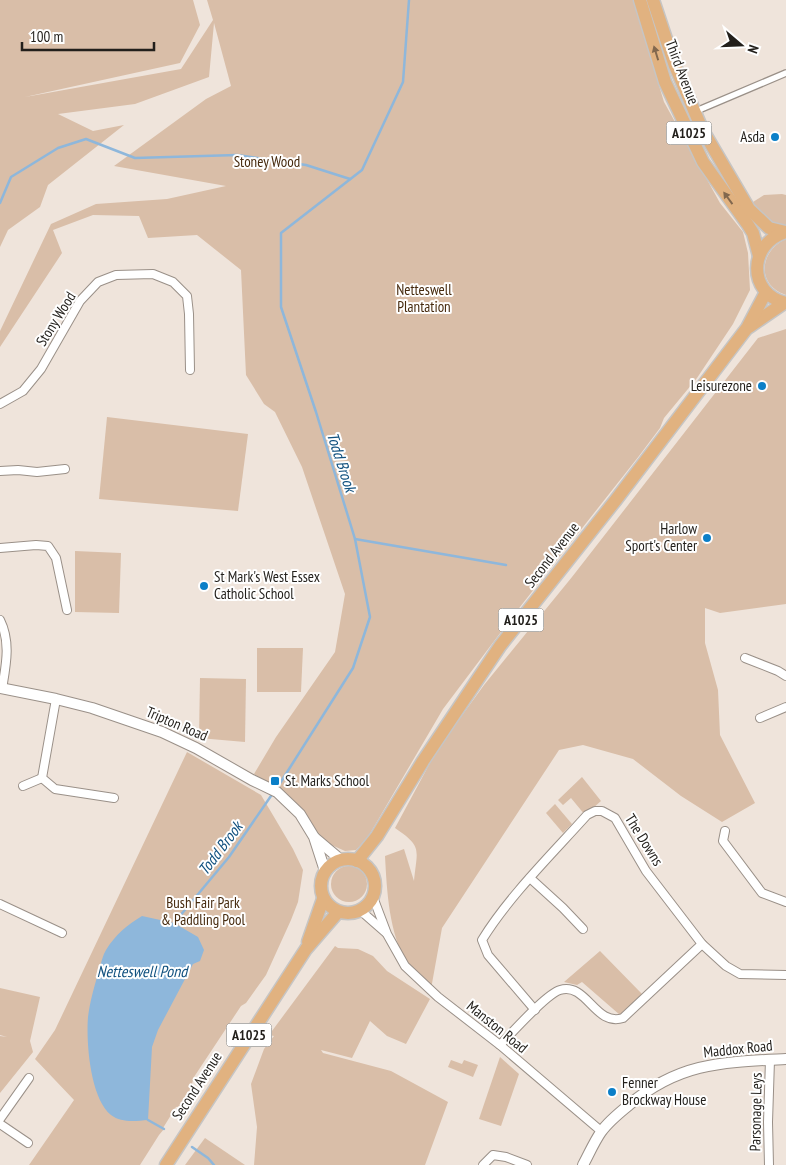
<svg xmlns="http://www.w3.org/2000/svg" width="786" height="1165" font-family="'PT Sans Narrow',sans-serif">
<rect width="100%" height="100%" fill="#efe4db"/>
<!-- green -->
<g fill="#d9bea8">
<path d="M0 0H193L200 25 180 63 25 97 181 69 213 20 207 0H633L664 102 720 203 743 232 748 253 750 290 733 324 697 378 664 418 660 428 639 456 516 612 443 709 368 837 356 850 345 851 327 843 277 792 254 774 276 737 335 652 345 594 302 467 275 412 264 404 246 375 241 270 197 235 148 238 139 216 93 215 53 230 62 253 0 347V331L51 224 96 204 167 199 226 186 114 166 206 99 231 86 214 23 209 77 135 104 58 114 93 131 124 125 48 185 40 207 8 230 0 247Z"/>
<path d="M782 194 786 195V227L763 220 753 202 764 195Z"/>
<path d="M786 239V295C756 285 759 251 786 239Z"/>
<path d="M786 329V604L720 613 705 608V643L718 690 720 735 755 803 722 822 681 796 633 759 583 745 559 750 442 928 431 989C424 982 413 973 407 964 389 932 387 893 385 856L404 849 414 881C417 849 423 847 395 828L437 750 484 685 572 577 758 338Z"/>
<path d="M107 417 248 434 238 511 99 499Z"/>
<path d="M75 551 121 553 119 613 75 612Z"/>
<path d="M257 648H303L301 692H257Z"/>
<path d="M200 678 246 679 245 742 199 738Z"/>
<path d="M187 752 261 795 293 849 303 870 298 902 291 920 266 975 246 1003 241 1006 194 1077 185 1106 176 1107 163 1128 164 1129 159 1135 140 1165H29L74 1100 35 1059 55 1030Z"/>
<path d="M582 777 601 801 585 815 571 798 563 805 558 800Z"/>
<path d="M555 804 572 824 563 833 546 813Z"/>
<circle cx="349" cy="884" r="18"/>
<path d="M335 946 338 948 358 949 373 956 387 971 430 999 406 1044 387 1036 370 1021 352 1058 321 1050 323 1053 391 1071 448 1102 425 1165H254L257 1127 251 1084 264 1049 274 1036 269 1035Z"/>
<path d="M600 951 642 994 620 1015 582 982 577 985 564 982Z"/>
<path d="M0 988 40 997 30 1041 33 1052 0 1093V1036L7 1037 0 1035Z"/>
<path d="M500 1057 519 1074 501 1126 479 1119Z"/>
<path d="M451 1060 462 1064 464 1060 478 1065 473 1077 448 1067Z"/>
<path d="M205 1138 245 1165H185Z"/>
</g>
<!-- water -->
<path fill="#8eb7db" d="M142 916 174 923 198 937 204 950 200 961 193 964 158 1030 152 1047 148 1120C136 1121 121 1123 111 1115 90 1098 86 1042 88 1017 90 1001 95 983 100 968 101 962 103 955 106 950 115 935 127 925 142 916Z"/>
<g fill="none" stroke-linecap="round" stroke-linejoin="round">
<!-- stream -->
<g stroke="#8eb7db" stroke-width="2.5">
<path d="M0 203 11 177 58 148 86 139 135 158 237 155 306 165 350 179"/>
<path d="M355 539 506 565"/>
<path d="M277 788 353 668 370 617 355 539 316 412 281 307V233L362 170 403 82 409 0"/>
<path d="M174 923 229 857 273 793"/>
<path d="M148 1120 164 1129"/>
<path d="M192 1147 208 1158 214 1165"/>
</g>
<defs>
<path id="pedestrian" d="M701 109 786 73"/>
<g id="minor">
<path d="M0 404 23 391 41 369 80 301 98 282 116 275 153 274 173 282 187 296 189 314 190 370"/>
<path d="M0 471 18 470 37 472 65 469"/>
<path d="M0 548 36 545 48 546 56 558 67 610"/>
<path d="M0 620C11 642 6 665 2 689"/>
<path d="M745 658 778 671 786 676"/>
<path d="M56 699 42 778 55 789 114 798"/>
<path d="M760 718 786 707"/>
<path d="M23 786 42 778"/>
<path d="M725 831 723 841 762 893 786 902"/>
<path d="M530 878 563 908 583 929"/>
<path d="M373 897 387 934 405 966 438 997 500 1045 601 1131"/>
<path d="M0 904 62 933"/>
<path d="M361 911 385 932"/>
<path d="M535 1010 488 955 482 940C509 896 553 853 587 815L595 811H602L615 818 646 871 702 944 726 966 740 974 786 975"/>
<path d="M500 1045C512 1033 546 994 560 990 587 982 595 1027 623 1018L702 944"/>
<path d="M0 1119 29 1078"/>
<path d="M0 1124 28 1143"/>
<path d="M483 1165 493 1155 506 1157 527 1165"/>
<path d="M769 1165 768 1122 770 1060"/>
</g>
<g id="tertiary">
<path d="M0 688 56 699 92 708 162 732 196 748 252 780 277 792 300 814 314 837 325 871"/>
<path d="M315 838 341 860"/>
<path d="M583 1165C589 1154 594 1142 601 1132 608 1122 619 1113 629 1105 679 1062 724 1062 786 1059"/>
</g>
<g id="primary">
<path d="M640 0 665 82 683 120 703 162 748 225 753 233 759 256"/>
<path d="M653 0 675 66 702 129 749 209 769 228 785 232"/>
<path d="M786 232C748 243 747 294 786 303"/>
<path d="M749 327 784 303"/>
<circle cx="348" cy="886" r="27"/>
<path d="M357 861 377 836 423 761 500 646 615 501 747 328 766 292"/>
<path d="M308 942 323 899"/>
<path d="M166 1165 306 949 338 912"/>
</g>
</defs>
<!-- pedestrian casing -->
<use href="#pedestrian" stroke="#9a9088" stroke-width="8"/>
<!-- minor casing -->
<use href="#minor" stroke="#9a9088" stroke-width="10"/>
<!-- tertiary casing -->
<use href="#tertiary" stroke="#9a9088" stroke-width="12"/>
<!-- primary casing -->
<use href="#primary" stroke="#c6c5c4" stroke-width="15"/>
<!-- pedestrian -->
<use href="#pedestrian" stroke="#fff" stroke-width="5.5"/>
<!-- minor -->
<use href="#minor" stroke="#fff" stroke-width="8"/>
<!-- tertiary -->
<use href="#tertiary" stroke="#fff" stroke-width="10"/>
<!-- primary -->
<use href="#primary" stroke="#e1b280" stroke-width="12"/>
</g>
<!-- one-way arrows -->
<defs><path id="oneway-solid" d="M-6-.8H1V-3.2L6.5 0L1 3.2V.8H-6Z" transform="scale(1.25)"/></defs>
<g fill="#82684e">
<use href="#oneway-solid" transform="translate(656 53) rotate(-107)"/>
<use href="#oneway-solid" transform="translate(728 198) rotate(-126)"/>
</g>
<!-- markers -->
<g fill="#0b7fc8" stroke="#fff" stroke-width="2">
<circle cx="775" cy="137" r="5"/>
<circle cx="762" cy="386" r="5"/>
<circle cx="707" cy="538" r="5"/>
<circle cx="204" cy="586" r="5"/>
<rect x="270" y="776" width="10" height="10" rx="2.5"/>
<circle cx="612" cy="1092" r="5"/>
</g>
<g text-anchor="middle" stroke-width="4" stroke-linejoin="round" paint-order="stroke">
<!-- shield labels -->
<g fill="#fff" stroke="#64625f" stroke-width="1">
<rect x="666.5" y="121.5" width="45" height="23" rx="4"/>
<rect x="498.5" y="608.5" width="45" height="23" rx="4"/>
<rect x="226.5" y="1023.5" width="45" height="23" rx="4"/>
</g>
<g font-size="14" font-weight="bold" fill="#221f1b">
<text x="689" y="138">A1025</text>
<text x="521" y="625">A1025</text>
<text x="249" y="1040">A1025</text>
</g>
<!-- street labels -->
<g font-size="15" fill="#221f1b" stroke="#fff">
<text transform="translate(682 72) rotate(69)" y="5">Third Avenue</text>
<text transform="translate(56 319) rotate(-58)" y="5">Stony Wood</text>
<text transform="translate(552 555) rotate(-52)" y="5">Second Avenue</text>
<text transform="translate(177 724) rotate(23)" y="5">Tripton Road</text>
<text transform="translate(644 840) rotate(58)" y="5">The Downs</text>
<text transform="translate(497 1027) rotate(39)" y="5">Manston Road</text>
<text transform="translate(738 1049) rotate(-6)" y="5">Maddox Road</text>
<text transform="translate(197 1086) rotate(-57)" y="5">Second Avenue</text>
<text transform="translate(756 1112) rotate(-89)" y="5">Parsonage Leys</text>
</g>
<!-- poi labels -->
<g font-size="15" fill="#221f1b" stroke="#fff" text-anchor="end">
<text x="765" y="142">Asda</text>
<text x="752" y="391">Leisurezone</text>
<text x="697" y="534">Harlow<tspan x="697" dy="17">Sport's Center</tspan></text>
<text x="214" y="582" text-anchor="start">St Mark's West Essex<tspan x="214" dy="17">Catholic School</tspan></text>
<text x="285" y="786" text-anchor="start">St. Marks School</text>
<text x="622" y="1088" text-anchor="start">Fenner<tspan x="622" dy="17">Brockway House</tspan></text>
</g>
<!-- park labels -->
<g font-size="15" fill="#462a0e" stroke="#fff">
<text x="267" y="167">Stoney Wood</text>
<text x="424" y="295">Netteswell<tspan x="424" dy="17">Plantation</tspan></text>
<text x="203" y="908">Bush Fair Park<tspan x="203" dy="17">&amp; Paddling Pool</tspan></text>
</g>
<!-- water labels -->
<g font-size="16" font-style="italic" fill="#11517f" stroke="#fff">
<text transform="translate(342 462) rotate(72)" y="6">Todd Brook</text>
<text transform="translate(220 848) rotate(-53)" y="6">Todd Brook</text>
<text x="142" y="977">Netteswell Pond</text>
</g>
</g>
<!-- north arrow -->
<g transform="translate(741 45) rotate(109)" stroke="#ffffff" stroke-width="4" paint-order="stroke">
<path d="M0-4L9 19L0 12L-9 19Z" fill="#221f1b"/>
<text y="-8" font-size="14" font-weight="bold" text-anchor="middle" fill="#221f1b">N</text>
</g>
<!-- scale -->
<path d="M22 42v8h132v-8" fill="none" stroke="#221f1b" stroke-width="2.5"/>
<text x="30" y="42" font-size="15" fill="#221f1b" stroke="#ffffff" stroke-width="4" paint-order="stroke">100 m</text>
</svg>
